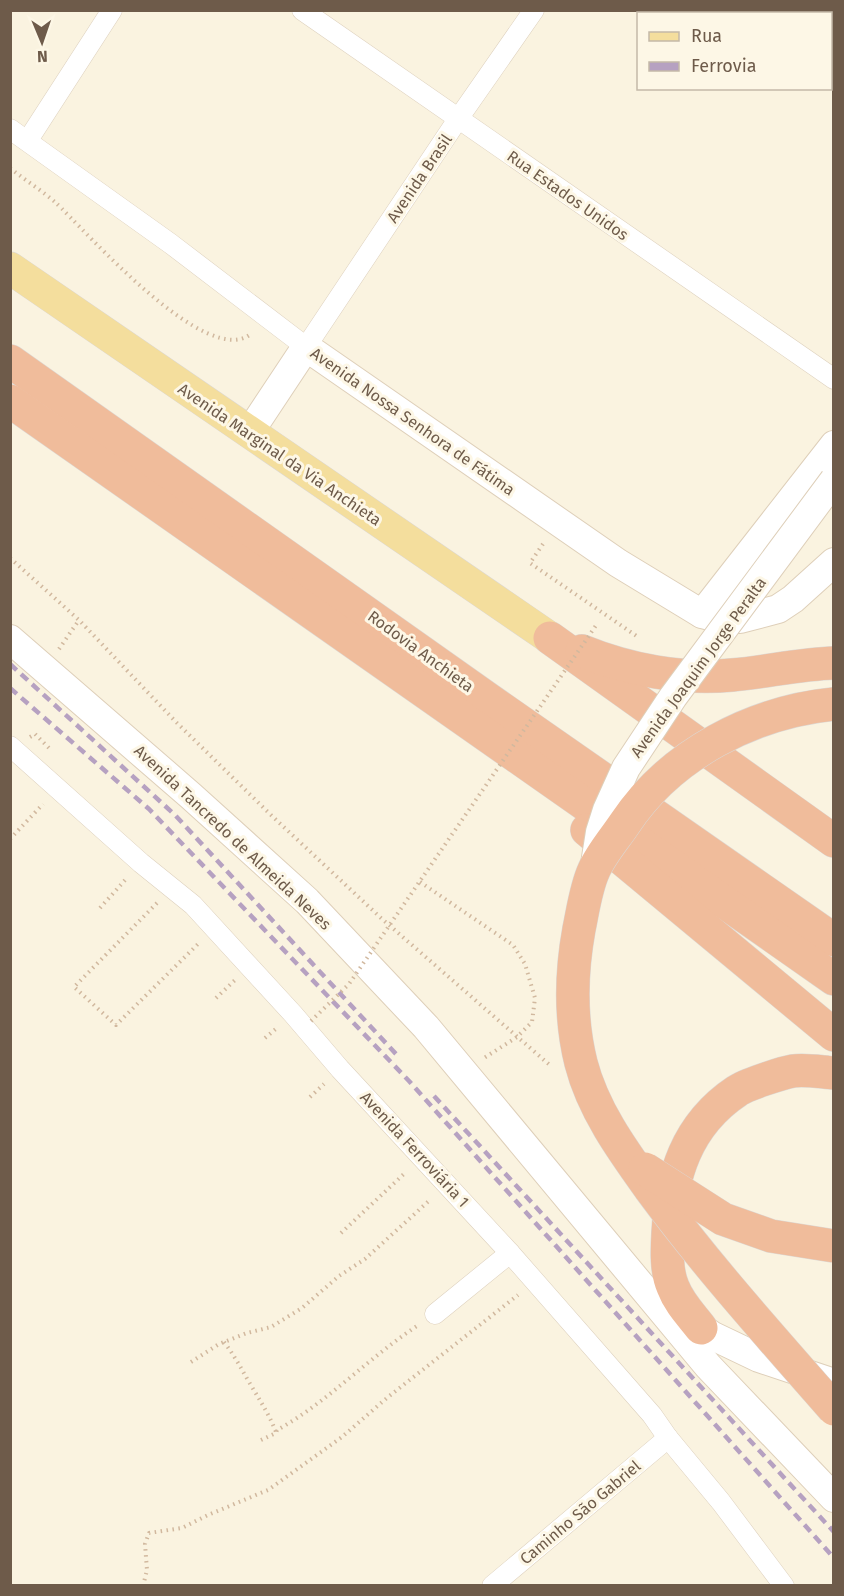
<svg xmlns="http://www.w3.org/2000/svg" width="844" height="1596" font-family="'Fira Sans',sans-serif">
<rect width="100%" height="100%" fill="#faf3e0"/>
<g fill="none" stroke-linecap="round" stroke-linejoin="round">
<defs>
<g id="street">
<path d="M302 10 834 379"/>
<path d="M765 10 770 14"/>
<path d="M830 56 834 58"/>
<path d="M10 129 171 244 306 347 458 119 534 10"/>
<path d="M28 140 112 10"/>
<path d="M10 746 141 863 193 905 293 1014 340 1069 510 1253 652 1415 668 1438 721 1502 784 1586"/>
<path d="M435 1314 510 1253"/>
<path d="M492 1586 668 1438"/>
</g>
<g id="secondary">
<path d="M249 433 306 347 618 563 702 614 721 619H740L778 609 793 599 834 562"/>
<path d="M702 614 834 445"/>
<path d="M10 639 191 796 307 901 426 1027 708 1366 834 1498"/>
<path d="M681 1315 713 1336 759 1358 834 1383"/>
</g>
<path id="primary" d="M10 268 550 638"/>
<g id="highway">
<path d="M10 361 488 699 834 940"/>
<path d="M10 401 834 979"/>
<path d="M550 638 834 841"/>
<path d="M582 651C629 670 682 680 732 675 766 672 800 664 834 663"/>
<path d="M587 830 834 1035"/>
<path d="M701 1328C691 1315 679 1303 673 1287 666 1271 667 1250 668 1233 671 1176 686 1125 737 1091 745 1085 782 1073 793 1071 805 1069 821 1072 834 1073"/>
</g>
</defs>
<!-- street casing -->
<use href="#street" stroke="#ddd0bd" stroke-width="21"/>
<!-- secondary casing -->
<use href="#secondary" stroke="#decfb9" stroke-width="30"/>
<!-- primary casing -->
<use href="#primary" stroke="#dcd8d4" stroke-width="33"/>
<!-- highway casing -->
<use href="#highway" stroke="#dcd8d4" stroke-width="34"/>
<!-- path -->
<g stroke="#d1b89e" stroke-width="4" stroke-dasharray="1.5 4.5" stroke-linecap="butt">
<path d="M10 168C25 180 41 190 55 202 86 231 208 372 252 333"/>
<path d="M543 544 530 563 638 637"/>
<path d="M10 558 79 620 176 722 272 816 381 918 552 1067"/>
<path d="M59 649 79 620"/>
<path d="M30 737 35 734 51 750"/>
<path d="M10 839 43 804"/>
<path d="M420 882 513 945 525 964 535 998 532 1022 517 1037 484 1058"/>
<path d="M157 903 74 987 116 1025 200 942"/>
<path d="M100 908 126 879"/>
<path d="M216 998 235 980"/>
<path d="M265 1038 277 1028"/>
<path d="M310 1097 324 1084"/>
<path d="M341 1233 406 1172"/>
<path d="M224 1342C234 1355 241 1368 249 1382 259 1399 269 1414 276 1432"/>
<path d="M191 1362 219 1344 247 1333 271 1327 302 1308 339 1276 365 1259 431 1199"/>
<path d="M261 1440 276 1433 277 1430C328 1402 368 1358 417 1326"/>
<path d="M143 1586 147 1570 145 1544 149 1533 182 1528 208 1515 268 1490 342 1437 388 1397 518 1295"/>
</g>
<!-- street -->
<use href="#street" stroke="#fff" stroke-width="20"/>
<!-- secondary -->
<use href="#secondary" stroke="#fff" stroke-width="28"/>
<!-- primary -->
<use href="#primary" stroke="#f4de9d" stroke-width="32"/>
<!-- highway -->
<use href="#highway" stroke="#f0bc9b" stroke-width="33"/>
<!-- rail -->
<g stroke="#b6a1c1" stroke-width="4.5" stroke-dasharray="9 6" stroke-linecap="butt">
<path d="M10 664 175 815 396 1054"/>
<path d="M10 688 149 809 409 1081 834 1558"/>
<path d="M434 1096 834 1532"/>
</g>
<defs>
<path id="secondary-bridge" d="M595 864 600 832 607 810 626 768 673 697 834 480"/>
<g id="highway-bridge">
<path d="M834 704C753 712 671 754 625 823 615 838 601 854 594 870 586 887 583 910 579 929 571 973 570 1019 581 1063 593 1110 623 1151 651 1190 707 1266 771 1337 834 1409"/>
<path d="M645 1169 723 1219 771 1236 834 1246"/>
</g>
</defs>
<!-- secondary-bridge casing -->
<use href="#secondary-bridge" stroke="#decfb9" stroke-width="30" stroke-linecap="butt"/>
<!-- highway-bridge casing -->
<use href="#highway-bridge" stroke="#dcd8d4" stroke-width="34" stroke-linecap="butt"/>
<!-- path-bridge -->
<path stroke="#d1b89e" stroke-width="4" stroke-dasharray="1.5 4.5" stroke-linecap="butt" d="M311 1021 349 984 597 624"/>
<!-- secondary-bridge -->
<use href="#secondary-bridge" stroke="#fff" stroke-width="28"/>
<!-- highway-bridge -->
<use href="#highway-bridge" stroke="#f0bc9b" stroke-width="33"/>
</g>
<g text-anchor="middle" stroke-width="6" stroke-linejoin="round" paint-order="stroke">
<!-- street labels -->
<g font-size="16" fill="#6e5b4a" stroke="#fdf7e6">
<text transform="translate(419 178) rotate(-56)" y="6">Avenida Brasil</text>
<text transform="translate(568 195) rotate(35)" y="6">Rua Estados Unidos</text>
<text transform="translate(413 421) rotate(35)" y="6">Avenida Nossa Senhora de Fátima</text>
<text transform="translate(280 454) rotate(34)" y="6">Avenida Marginal da Via Anchieta</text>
<text transform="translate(421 651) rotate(36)" y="6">Rodovia Anchieta</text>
<text transform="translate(698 667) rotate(-54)" y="6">Avenida Joaquim Jorge Peralta</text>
<text transform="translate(233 837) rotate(43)" y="6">Avenida Tancredo de Almeida Neves</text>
<text transform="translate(415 1149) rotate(47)" y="6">Avenida Ferroviária 1</text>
<text transform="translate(580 1512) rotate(-40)" y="6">Caminho São Gabriel</text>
</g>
</g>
<!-- border -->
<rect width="844" height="1596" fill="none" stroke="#6e5b4a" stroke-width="24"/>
<!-- legend -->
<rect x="637" y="12" width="195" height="78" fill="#fdf7e6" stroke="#c4b9a8" stroke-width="1.5"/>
<rect x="649" y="32" width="30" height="9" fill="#f4de9d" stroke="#c4b9a8" stroke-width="1.5"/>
<text x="691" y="42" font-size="18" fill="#6e5b4a">Rua</text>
<rect x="649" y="62" width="30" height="9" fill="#b6a1c1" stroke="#c4b9a8" stroke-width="1.5"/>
<text x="691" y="72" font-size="18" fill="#6e5b4a">Ferrovia</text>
<!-- north arrow -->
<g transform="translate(42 42) rotate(178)" stroke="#fdf7e6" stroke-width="4.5" paint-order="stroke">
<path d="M0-4.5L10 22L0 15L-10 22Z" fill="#6e5b4a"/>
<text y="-9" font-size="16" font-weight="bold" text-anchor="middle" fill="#6e5b4a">N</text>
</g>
</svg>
